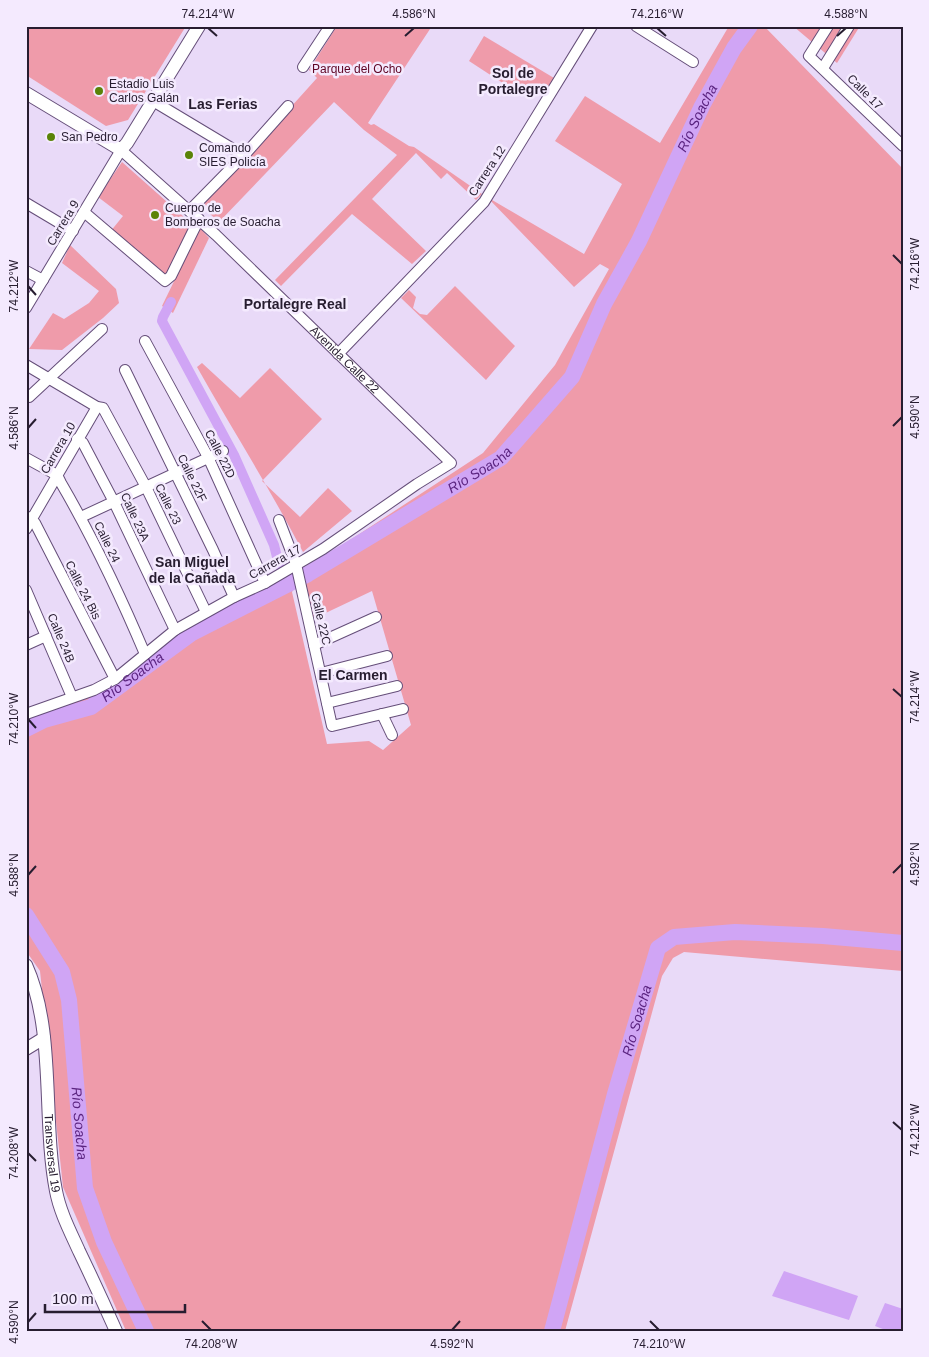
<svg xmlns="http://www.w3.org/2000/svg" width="929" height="1357" font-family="Arial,sans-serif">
<rect width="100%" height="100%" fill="#e9daf8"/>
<!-- green -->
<g fill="#ef9baa" fill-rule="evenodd">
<path d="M26 26H186L128 120 106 126 26 75Z"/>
<path d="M337 26H432L368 123 371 125 374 124 409 146 414 147 482 194 476 200 447 173 441 179 416 153 372 199 426 251 412 264 352 214 281 286 275 280 397 155 364 130 334 102 219 222 200 205 245 158 317 78 309 70Z"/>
<path d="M729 26H764L903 169V971L684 952 673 958 662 976 565 1331H126L63 1187 40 971 26 951V720L50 709 105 690 178 635 306 569 483 453 555 365 609 269 600 264 574 287 487 197 584 254 622 184 555 141 585 96 660 143ZM305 581 313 619 372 591 411 725 383 750 369 741 327 744 292 592 295 587Z"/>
<path d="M793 26H860L837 63Z"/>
<path d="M484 36 554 78 542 95 518 93 469 61Z"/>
<path d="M122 162 193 225 165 280 110 232 123 216 98 197Z"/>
<path d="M200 228 209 238 173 313 162 306Z"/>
<path d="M70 245 116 289 119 303 103 318 62 350 29 349 53 313 64 319 89 303 99 291 62 263Z"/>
<path d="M455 286 515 346 486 380 401 298 409 290 416 297 413 308 420 314 427 315Z"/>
<path d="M202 363 240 398 270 368 322 419 262 481 300 517 328 488 352 511 303 552C270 489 232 429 197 367Z"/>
</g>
<!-- water -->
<g fill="#d0a5f5">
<path d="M784 1271 858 1296 849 1320 772 1296Z"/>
<path d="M885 1303 903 1309V1331H888L875 1326Z"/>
</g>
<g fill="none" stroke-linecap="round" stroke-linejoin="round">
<!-- canal -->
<path stroke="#d0a5f5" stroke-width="10" d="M171 302 163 317 162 321 234 455 274 545 279 565"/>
<!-- river -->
<g stroke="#d0a5f5" stroke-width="16">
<path id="s1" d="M26 729 44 720 91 707 192 633 308 574 501 458 572 377 604 304 639 241 702 106 734 48 750 26"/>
<path id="s2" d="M26 915 62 972 69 1000 85 1188 104 1242 146 1331"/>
<path id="s3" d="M552 1331 615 1094 658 948 674 937 735 932 823 936 903 943"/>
</g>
<defs>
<g id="minor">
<path d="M636 26 693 62"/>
<path d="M828 26 809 56 903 146"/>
<path d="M303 67 330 26"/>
<path d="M823 68 849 26"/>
<path d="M153 101 243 155"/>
<path d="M26 203 73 231"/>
<path d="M190 210 248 151 288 106"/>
<path d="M84 212 165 281 171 276 199 219"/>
<path d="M26 271 43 280"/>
<path id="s4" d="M26 308 121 150 216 235 451 463 417 484 323 549 265 583 234 597 175 630 115 679 94 690 26 714"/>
<path d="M145 341 208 457 265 583"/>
<path d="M338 354 484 202 592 26"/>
<path d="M26 365 97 407 103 408 146 487 206 612"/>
<path d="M125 370 213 550 234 597"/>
<path d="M29 397 102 329"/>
<path d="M77 439 83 443 114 502 175 630"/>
<path d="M26 458 57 475 61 483C93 538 120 595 145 654"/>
<path d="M26 516 35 523 115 679"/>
<path d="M81 517 223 451"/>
<path d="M279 520 296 564 332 726 403 709"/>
<path d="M26 529 97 407"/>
<path d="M26 590 72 697"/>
<path d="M26 645 46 636"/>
<path d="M314 645 376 617"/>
<path d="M321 673 387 656"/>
<path d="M327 703 397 686"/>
<path d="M382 714 392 735"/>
</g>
<g id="major">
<path d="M26 93 121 150 127 143 199 26"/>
<path id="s5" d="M26 965C56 1031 42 1119 56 1191 60 1212 70 1231 79 1251 92 1278 104 1304 116 1331"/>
<path d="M26 1049 44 1038"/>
</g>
</defs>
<!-- minor casing -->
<use href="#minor" stroke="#654e79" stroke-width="12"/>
<!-- major casing -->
<use href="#major" stroke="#654e79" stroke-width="14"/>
<!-- minor -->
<use href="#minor" stroke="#fff" stroke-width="10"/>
<!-- major -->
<use href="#major" stroke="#fff" stroke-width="12"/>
</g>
<!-- ticks -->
<path fill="none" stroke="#271d30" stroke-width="2" d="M208 28 217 36M657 28 666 36M405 36 414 28M837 36 846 28M893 255 902 264M28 286 36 295M893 426 902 417M28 428 36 419M893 689 902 697M28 719 36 728M893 873 902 864M28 875 36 866M893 1122 902 1130M28 1153 36 1161M202 1321 211 1330M650 1321 659 1330M28 1322 36 1313M452 1330 460 1321"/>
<!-- markers -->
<g fill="#5a8308" stroke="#f4eafe" stroke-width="2">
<circle cx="99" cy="91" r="5"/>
<circle cx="51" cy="137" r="5"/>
<circle cx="189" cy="155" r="5"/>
<circle cx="155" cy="215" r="5"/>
</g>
<g text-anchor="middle" stroke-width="5" stroke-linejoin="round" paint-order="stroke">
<!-- park labels -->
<g font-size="12" fill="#5f0625" stroke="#f4eafe">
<text x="357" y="73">Parque del Ocho</text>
</g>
<!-- poi labels -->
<g font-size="12" fill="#271d30" stroke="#f4eafe" text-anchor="start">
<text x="109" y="88">Estadio Luis<tspan x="109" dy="14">Carlos Galán</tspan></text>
<text x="61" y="141">San Pedro</text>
<text x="199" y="152">Comando<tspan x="199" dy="14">SIES Policía</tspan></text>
<text x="165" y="212">Cuerpo de<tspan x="165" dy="14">Bomberos de Soacha</tspan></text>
</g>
<!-- street labels -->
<g font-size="12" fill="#271d30" stroke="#f4eafe">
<text transform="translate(865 92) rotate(45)" y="4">Calle 17</text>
<text transform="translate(487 171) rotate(-57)" y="4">Carrera 12</text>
<text transform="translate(63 223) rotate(-59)" y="4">Carrera 9</text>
<text dy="4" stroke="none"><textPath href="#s4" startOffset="491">Avenida Calle 22</textPath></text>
<text transform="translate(58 448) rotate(-60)" y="4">Carrera 10</text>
<text transform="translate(220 454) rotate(63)" y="4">Calle 22D</text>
<text transform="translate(192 478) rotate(64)" y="4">Calle 22F</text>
<text transform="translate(168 504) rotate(64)" y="4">Calle 23</text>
<text transform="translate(135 517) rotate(65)" y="4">Calle 23A</text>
<text transform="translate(107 542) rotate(64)" y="4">Calle 24</text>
<text transform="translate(275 562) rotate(-29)" y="4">Carrera 17</text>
<text transform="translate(83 590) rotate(63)" y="4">Calle 24 Bis</text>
<text transform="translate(321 619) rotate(77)" y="4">Calle 22C</text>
<text transform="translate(61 638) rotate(67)" y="4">Calle 24B</text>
<text dy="4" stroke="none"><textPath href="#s5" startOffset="191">Transversal 19</textPath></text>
</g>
<!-- neighbourhood labels -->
<g font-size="14" font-weight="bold" fill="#271d30" stroke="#f4eafe">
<text x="513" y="78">Sol de<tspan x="513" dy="16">Portalegre</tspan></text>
<text x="223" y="109">Las Ferias</text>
<text x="295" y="309">Portalegre Real</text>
<text x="192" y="567">San Miguel<tspan x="192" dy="16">de la Cañada</tspan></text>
<text x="353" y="680">El Carmen</text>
</g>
<!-- water labels -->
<g font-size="14" font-style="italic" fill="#5b2480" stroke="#f4eafe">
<text dy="5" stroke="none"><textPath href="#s1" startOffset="945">Río Soacha</textPath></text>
<text dy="5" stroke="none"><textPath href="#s1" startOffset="525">Río Soacha</textPath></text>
<text dy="5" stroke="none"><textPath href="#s1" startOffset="120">Río Soacha</textPath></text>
<text dy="5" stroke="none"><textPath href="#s3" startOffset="322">Río Soacha</textPath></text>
<text dy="5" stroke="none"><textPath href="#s2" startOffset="220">Río Soacha</textPath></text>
</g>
</g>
<!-- border -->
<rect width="929" height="1357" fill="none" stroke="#f4eafe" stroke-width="55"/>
<!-- scale -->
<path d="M45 1304v8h140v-8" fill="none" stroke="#271d30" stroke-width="2.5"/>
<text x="52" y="1304" font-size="15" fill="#271d30" stroke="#f4eafe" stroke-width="4" paint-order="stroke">100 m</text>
<rect x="28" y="28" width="874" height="1302" fill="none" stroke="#271d30" stroke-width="2"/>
<g font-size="12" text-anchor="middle" fill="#271d30">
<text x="208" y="18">74.214°W</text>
<text x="414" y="18">4.586°N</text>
<text x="657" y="18">74.216°W</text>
<text x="846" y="18">4.588°N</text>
<text transform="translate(915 264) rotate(-90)" y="4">74.216°W</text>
<text transform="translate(14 286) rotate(-90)" y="4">74.212°W</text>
<text transform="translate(915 417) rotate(-90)" y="4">4.590°N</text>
<text transform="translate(14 428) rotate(-90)" y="4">4.586°N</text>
<text transform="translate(915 697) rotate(-90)" y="4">74.214°W</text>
<text transform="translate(14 719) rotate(-90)" y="4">74.210°W</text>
<text transform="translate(915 864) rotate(-90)" y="4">4.592°N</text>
<text transform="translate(14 875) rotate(-90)" y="4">4.588°N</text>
<text transform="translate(915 1130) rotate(-90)" y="4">74.212°W</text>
<text transform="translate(14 1153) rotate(-90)" y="4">74.208°W</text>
<text transform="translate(14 1322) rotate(-90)" y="4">4.590°N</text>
<text x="211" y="1348">74.208°W</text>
<text x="452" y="1348">4.592°N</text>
<text x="659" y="1348">74.210°W</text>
</g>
</svg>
